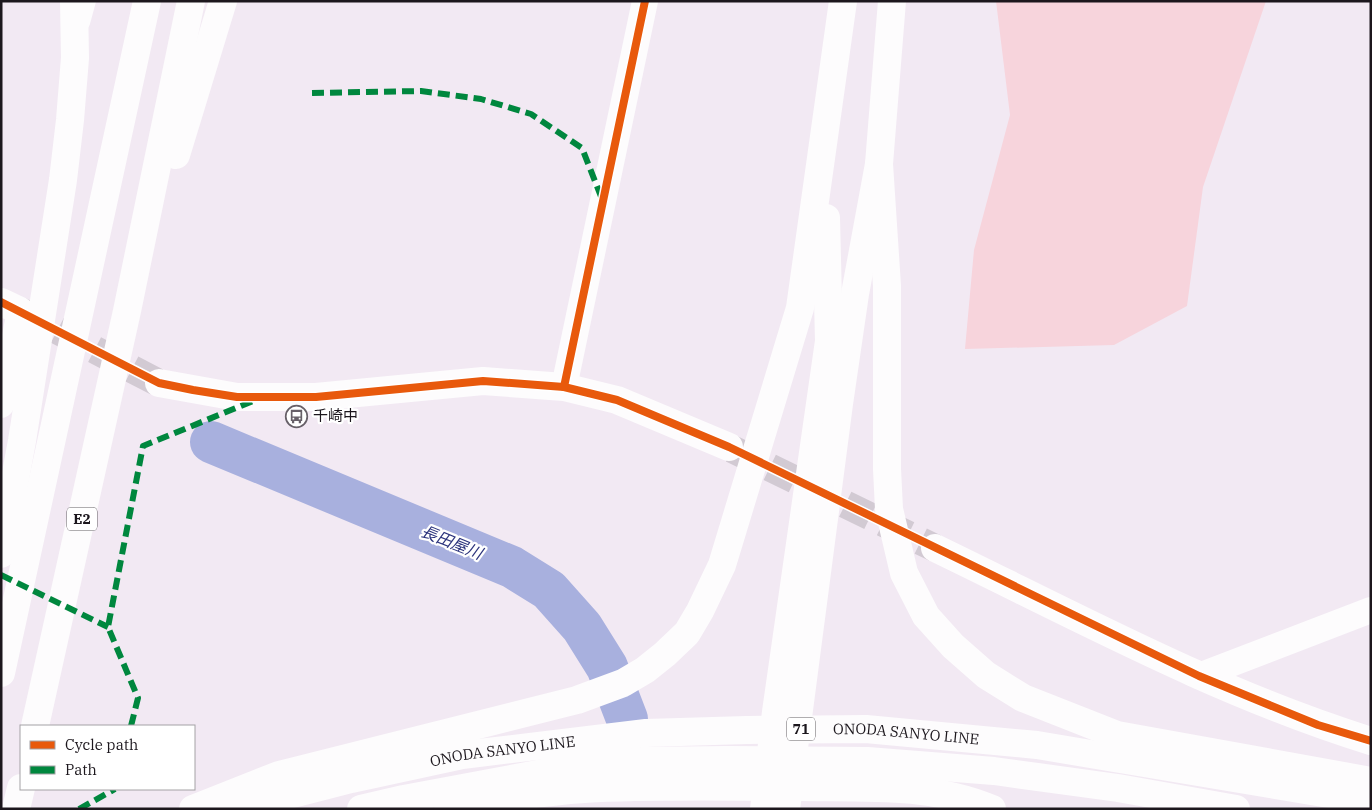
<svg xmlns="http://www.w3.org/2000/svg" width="1372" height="810" font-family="'IBM Plex Serif','Noto Sans JP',serif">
<rect width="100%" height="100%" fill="#f2e9f3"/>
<!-- green -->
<path fill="#f7d4dc" d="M996 1H1266L1203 187 1187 306 1114 345 965 349 974 250 1010 115Z"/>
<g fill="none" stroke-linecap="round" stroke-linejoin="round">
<!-- river -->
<path stroke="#a8b0de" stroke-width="42" d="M211 442 512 567 549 590 582 627 607 667 627 719"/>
<!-- secondary-tunnel -->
<g stroke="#d2cad3" stroke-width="28" stroke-dasharray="28 14" stroke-linecap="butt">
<path d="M20 311 159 383"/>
<path d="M732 449 935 548"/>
</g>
<!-- lane -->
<path stroke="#fdfcfd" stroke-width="14" d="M83 23 89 1"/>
<!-- street -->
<g stroke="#fdfcfd" stroke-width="26">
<path d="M564 387 645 1"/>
<path d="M1 405 20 311"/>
<path d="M1199 676 1371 610"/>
</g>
<!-- secondary -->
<g stroke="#fdfcfd" stroke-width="28">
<path d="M1 302 20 311"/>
<path d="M159 383 237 397H316L483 381 564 387 617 400 729 447"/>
<path d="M935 548C1078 617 1219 694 1371 741"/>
</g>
<!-- primary -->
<g stroke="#fdfcfd" stroke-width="28">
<path id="s1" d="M234 809 351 779 462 755 646 733 747 730 866 729 1037 745 1371 801"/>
<path d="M361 809 404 799 559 770 644 761 727 760 867 761 994 771 1118 788 1236 809"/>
</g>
<!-- highway -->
<g stroke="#fdfcfd" stroke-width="28">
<path d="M176 155 223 1"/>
<path d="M879 164 887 286V469L889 509 904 573 926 616 953 646 986 675 1023 698 1117 735 1371 781"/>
<path d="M1 554 22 441 63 180 70 120 75 58 74 1"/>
<path d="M1 673 147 1"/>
<path d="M35 726 127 311 191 1"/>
<path d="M16 809 21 788"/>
<path d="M193 809 279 775 577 700 623 683 645 670 665 654 687 633 700 611 722 565 800 308 843 1"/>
<path d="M448 809C493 800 538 792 584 789 655 785 726 787 797 787 861 788 931 783 992 809"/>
<path d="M764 809 776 712 829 341 826 218"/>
<path d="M786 809 839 404 855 294 879 164 892 1"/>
</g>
<!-- quiet -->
<g stroke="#00873e" stroke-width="6" stroke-dasharray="12 6" stroke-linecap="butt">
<path d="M312 93 421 91 481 99 531 114 582 148 602 199"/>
<path d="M1 575 108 627"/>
<path d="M131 726 138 698 108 627 143 446 253 401"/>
<path d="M79 809 115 789"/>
</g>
<defs>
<g id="cycleway">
<path d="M1 302 159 383 193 390 237 397H316L483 381 564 387 617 400 729 447 1199 676 1318 725 1371 741"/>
<path d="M564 387 645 1"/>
</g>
</defs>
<!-- cycleway casing -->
<use href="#cycleway" stroke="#fff" stroke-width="11"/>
<!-- cycleway -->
<use href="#cycleway" stroke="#e8590c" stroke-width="8"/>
</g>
<!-- icons -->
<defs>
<symbol id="bus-ring" viewBox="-11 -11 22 22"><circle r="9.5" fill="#fff" stroke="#676068" stroke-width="1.5"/><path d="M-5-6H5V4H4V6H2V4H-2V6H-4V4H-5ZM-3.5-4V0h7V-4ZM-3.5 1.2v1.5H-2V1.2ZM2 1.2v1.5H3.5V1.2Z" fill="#676068"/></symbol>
</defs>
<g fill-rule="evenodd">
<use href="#bus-ring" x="284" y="404" width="25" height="25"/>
</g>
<g text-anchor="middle" stroke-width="4.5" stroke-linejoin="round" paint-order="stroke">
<!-- shield labels -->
<g fill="#fff" stroke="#605d61" stroke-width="1">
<rect x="67" y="507.5" width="30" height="23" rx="4"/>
<rect x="787" y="717.5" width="28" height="23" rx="4"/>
</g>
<g font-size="14" font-weight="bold" fill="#1c171d">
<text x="82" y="524">E2</text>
<text x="801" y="734">71</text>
</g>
<!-- poi labels -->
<g font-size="15" fill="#1c171d" stroke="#fff" text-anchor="start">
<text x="313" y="421">千崎中</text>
</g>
<!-- street labels -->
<g font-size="15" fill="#1c171d" stroke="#fff">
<text dy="5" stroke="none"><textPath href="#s1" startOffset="680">ONODA SANYO LINE</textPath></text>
<text dy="5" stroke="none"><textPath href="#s1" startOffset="275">ONODA SANYO LINE</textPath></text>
</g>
<!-- water labels -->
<g font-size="16" font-style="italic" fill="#2c347d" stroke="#fff">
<text transform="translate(452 542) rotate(22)" y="6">長田屋川</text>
</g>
</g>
<!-- border -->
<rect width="1372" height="810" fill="none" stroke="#1c171d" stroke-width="5"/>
<!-- legend -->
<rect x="20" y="725" width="175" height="65" fill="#ffffff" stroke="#a4a2a5"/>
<rect x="30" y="741" width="25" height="8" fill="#e8590c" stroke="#a4a2a5"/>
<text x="65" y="750" font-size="15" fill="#1c171d">Cycle path</text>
<rect x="30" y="766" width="25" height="8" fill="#00873e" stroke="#a4a2a5"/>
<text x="65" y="775" font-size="15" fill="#1c171d">Path</text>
</svg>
